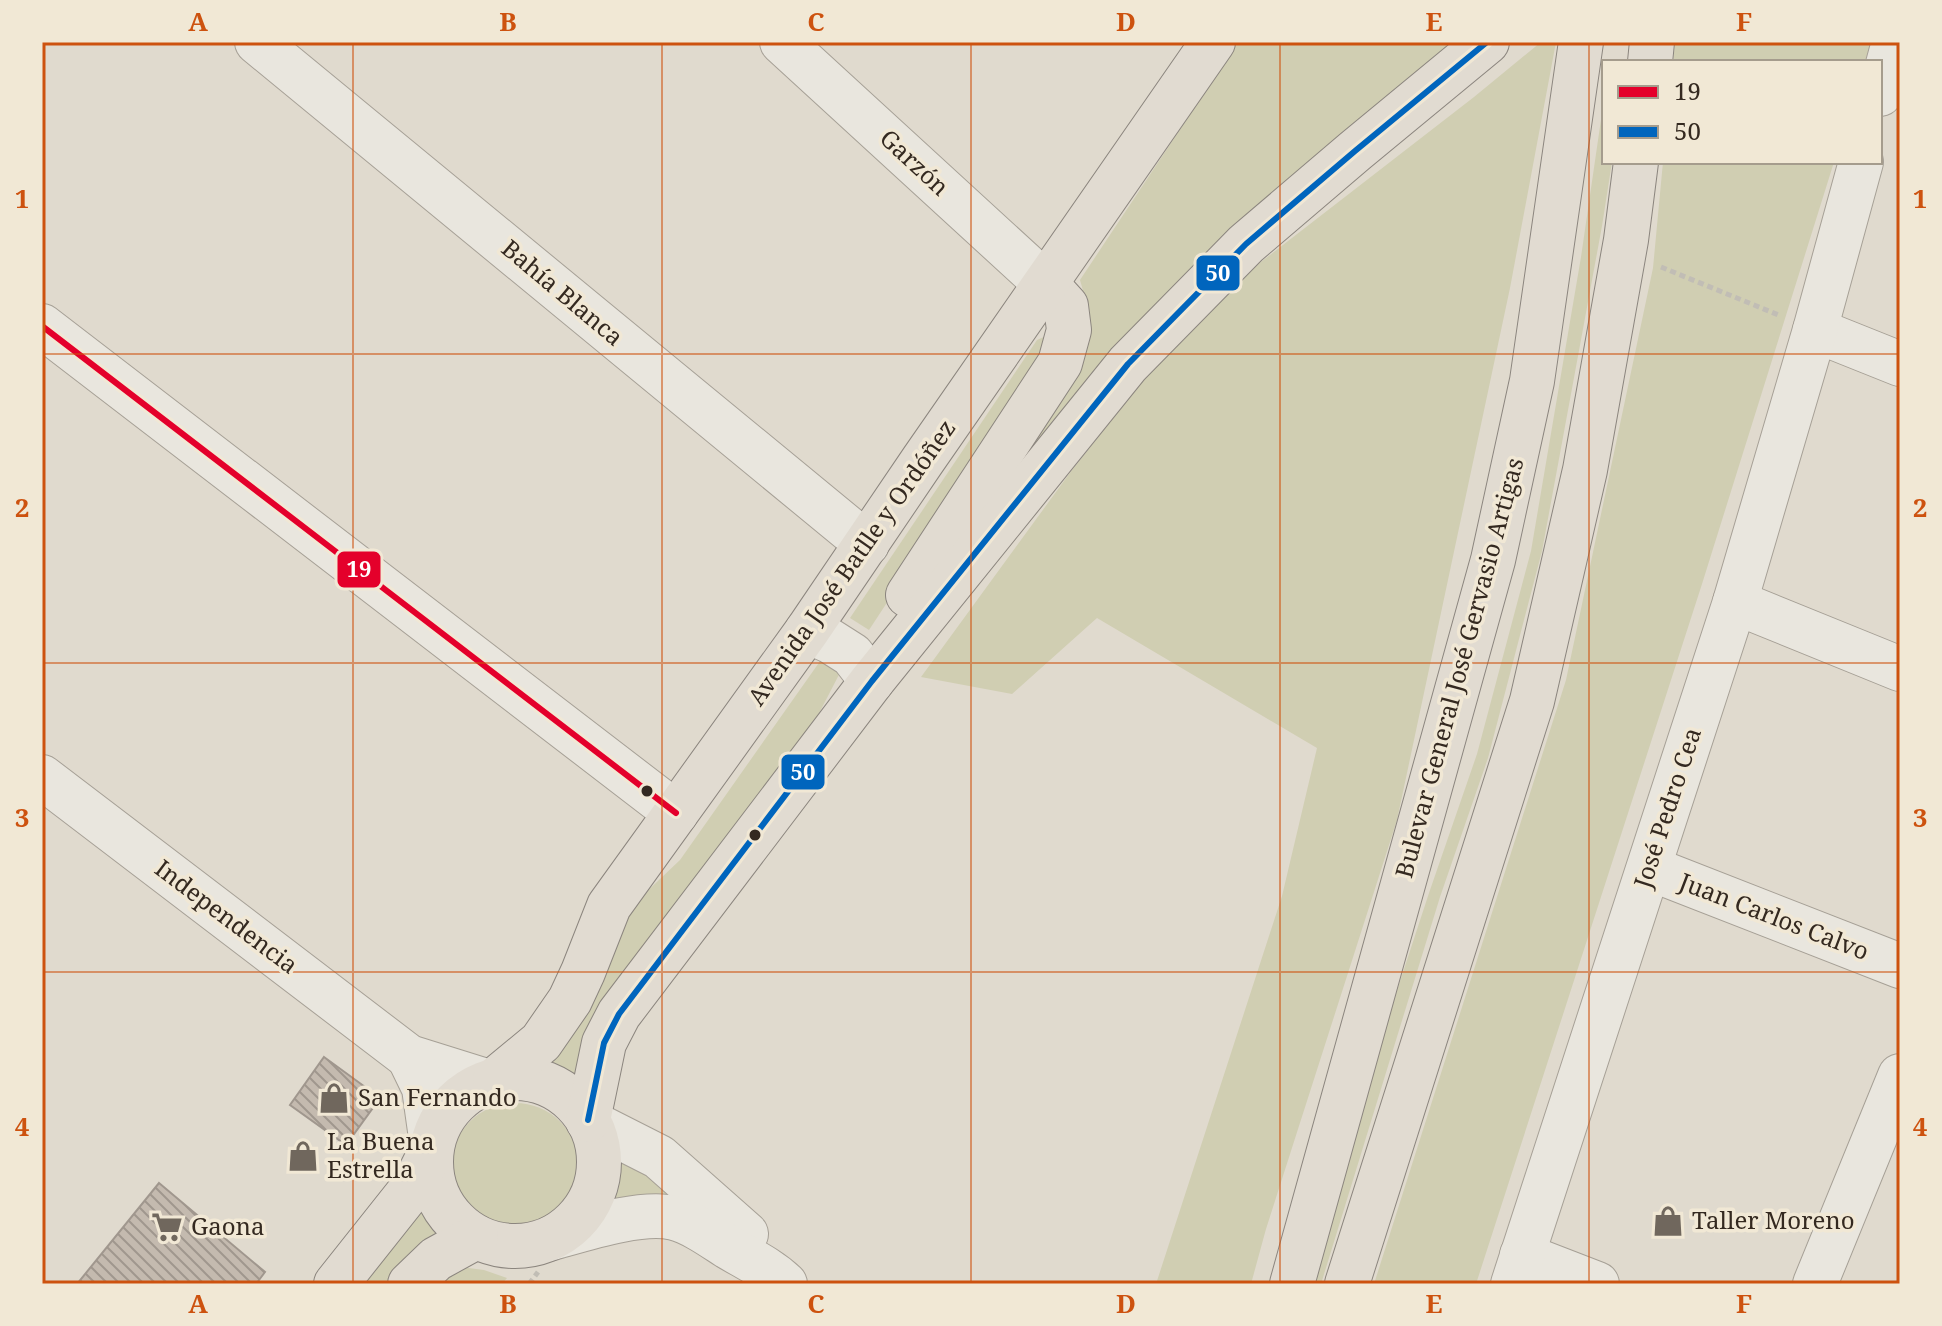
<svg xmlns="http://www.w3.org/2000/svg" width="1942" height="1326" font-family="'Noto Serif',serif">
<defs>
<pattern id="building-back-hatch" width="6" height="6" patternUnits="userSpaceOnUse" patternTransform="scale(2)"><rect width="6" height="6" fill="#c4baaf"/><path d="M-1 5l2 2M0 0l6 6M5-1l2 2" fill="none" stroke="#a0978e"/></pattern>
</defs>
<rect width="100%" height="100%" fill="#e0dace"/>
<!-- grass -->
<g fill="#d0ceb2">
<path d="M1238 42H1455L1027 459 1017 451 1076 353 1090 315 1080 280Z"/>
<path d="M1541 42H1556L1510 288 1397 820 1266 1229 1251 1284H1156L1282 896 1317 748 1097 618 1012 694 921 677 1072 470 1143 381 1200 319 1257 265 1474 97Z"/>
<path d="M1675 42H1871L1865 62H1673Z"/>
<path d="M1604 99V162H1612L1602 226 1542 551 1488 758 1440 897 1321 1284H1307L1341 1161 1429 893 1477 754 1531 551 1581 257Z"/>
<path d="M1663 162H1834L1702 584 1476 1284H1374L1566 680 1653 268Z"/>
<path d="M1046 336 1053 350 869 630 850 618 1037 340Z"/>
<path d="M823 657 844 665 799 752 579 1087 560 1073 540 1069 640 898 680 860Z"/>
<circle cx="515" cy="1167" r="64"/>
<path d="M615 1150 690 1206 609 1205 616 1183Z"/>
<path d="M420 1204 438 1233 422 1243 391 1284H359Z"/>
<path d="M461 1267 484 1270 507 1278 502 1284H436Z"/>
</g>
<!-- building -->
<g fill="url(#building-back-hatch)" stroke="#a0978e" stroke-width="2">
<path d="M324 1057 372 1092 375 1105 346 1145 290 1105Z"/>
<path d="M159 1183 265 1272 256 1284H77Z"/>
</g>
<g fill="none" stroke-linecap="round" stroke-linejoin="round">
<defs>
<g id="minor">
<path d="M257 42 867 544"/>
<path d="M782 42 1046 284"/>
<path d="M1880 94 1894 42"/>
<path d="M42 326 676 813"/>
<path d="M1815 330 1900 364"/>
<path d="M1735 602 1900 669"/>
<path d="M807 631 830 641 852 655 872 681"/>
<path d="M42 777 409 1057 489 1082"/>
<path d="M1649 868 1900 966"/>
<path d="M409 1057 424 1088 432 1145"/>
<path d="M588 1121 659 1157 746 1234"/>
<path d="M552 1238C584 1229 642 1210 674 1218 693 1223 711 1236 728 1247 748 1259 768 1268 785 1284"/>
<path d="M1522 1255 1597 1284"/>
<path d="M1513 1284 1735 602 1815 330 1861 162"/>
<path d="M1815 1284 1900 1076"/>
</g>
<g id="major">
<path d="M1650 62 1652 42"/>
<path d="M908 595 1060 363 1069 330 1066 306 1046 284"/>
<circle cx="515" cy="1162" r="84"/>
<path d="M495 1080 541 1042 570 1000 583 972 609 906 807 631 923 460 1213 42"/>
<path d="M588 1120 604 1043 619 1014 872 681 1128 364 1246 244 1355 151 1487 42"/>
<path d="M336 1284 413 1187 431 1151"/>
<path d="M410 1284 436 1259 476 1237"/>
<path d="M1292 1284 1493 560 1532 381 1581 42"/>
<path d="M1347 1284 1532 701 1585 470 1626 240 1636 162"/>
</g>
</defs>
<!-- minor casing -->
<use href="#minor" stroke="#a6a096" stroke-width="46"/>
<!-- major casing -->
<use href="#major" stroke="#8b857e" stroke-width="46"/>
<!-- path -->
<g stroke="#c1bdb5" stroke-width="5" stroke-dasharray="6 4" stroke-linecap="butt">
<path d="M1661 267 1781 316"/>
<path d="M529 1284 538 1272"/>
</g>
<!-- minor -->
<use href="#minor" stroke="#e9e6de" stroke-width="44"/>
<!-- major -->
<use href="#major" stroke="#e1dbd1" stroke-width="44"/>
<defs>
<path id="bus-1" d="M42 326 676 813"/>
<path id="bus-2" d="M588 1120 604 1043 619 1014 872 681 1128 364 1246 244 1355 151 1487 42"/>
</defs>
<!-- bus-1 casing -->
<use href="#bus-1" stroke="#f1e8d5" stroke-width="12"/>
<!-- bus-2 casing -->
<use href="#bus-2" stroke="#f1e8d5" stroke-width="12"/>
<!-- bus-1 -->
<use href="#bus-1" stroke="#e4002b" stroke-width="6"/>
<!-- bus-2 -->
<use href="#bus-2" stroke="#0065bd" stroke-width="6"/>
</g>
<!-- grid -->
<path fill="none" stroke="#cd520f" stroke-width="2" stroke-opacity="0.55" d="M353 42V1284M662 42V1284M971 42V1284M1280 42V1284M1589 42V1284M42 354H1900M42 663H1900M42 972H1900"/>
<!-- icons -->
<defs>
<symbol id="shop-bare" viewBox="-9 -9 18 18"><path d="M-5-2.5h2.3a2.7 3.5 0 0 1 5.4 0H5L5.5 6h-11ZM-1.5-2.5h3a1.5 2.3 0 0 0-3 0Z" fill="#70675d" stroke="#f1e8d5" stroke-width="2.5" paint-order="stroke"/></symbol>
<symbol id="supermarket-bare" viewBox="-9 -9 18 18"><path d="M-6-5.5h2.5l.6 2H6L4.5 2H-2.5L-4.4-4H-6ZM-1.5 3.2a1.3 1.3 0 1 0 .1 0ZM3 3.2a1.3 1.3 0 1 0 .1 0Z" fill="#70675d" stroke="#f1e8d5" stroke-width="2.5" paint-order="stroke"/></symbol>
</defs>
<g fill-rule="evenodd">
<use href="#shop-bare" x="312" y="1076" width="44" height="44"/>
<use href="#shop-bare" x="281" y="1134" width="44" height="44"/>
<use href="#shop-bare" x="1646" y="1199" width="44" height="44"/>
<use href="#supermarket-bare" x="145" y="1205" width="44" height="44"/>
</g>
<!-- markers -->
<g fill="#342920" stroke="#f1e8d5" stroke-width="3">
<circle cx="647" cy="791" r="7"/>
<circle cx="755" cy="835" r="7"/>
</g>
<g text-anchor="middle" stroke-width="7" stroke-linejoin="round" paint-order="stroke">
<!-- street labels -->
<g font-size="24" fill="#342920" stroke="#f1e8d5">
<text transform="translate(914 163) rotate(43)" y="8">Garzón</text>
<text transform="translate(562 293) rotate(40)" y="8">Bahía Blanca</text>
<text transform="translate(852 563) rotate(-55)" y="8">Avenida José Batlle y Ordóñez</text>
<text transform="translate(1460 668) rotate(-75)" y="8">Bulevar General José Gervasio Artigas</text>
<text transform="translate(1668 808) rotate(-72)" y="8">José Pedro Cea</text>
<text transform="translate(226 917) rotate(37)" y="8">Independencia</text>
<text transform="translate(1774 917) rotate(21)" y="8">Juan Carlos Calvo</text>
</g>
<!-- poi labels -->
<g font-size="24" fill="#342920" stroke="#f1e8d5" text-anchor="start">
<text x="358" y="1106">San Fernando</text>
<text x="327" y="1150">La Buena<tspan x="327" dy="28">Estrella</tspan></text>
<text x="1692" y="1229">Taller Moreno</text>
<text x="191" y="1235">Gaona</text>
</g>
</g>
<g stroke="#f1e8d5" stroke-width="3">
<rect x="1195" y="254" width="46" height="38" rx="8" fill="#0065bd"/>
<rect x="336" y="550" width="46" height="39" rx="8" fill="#e4002b"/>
<rect x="780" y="753" width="46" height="38" rx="8" fill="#0065bd"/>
</g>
<g font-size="22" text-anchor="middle" font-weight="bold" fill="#fff">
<text x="1218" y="281">50</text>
<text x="359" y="577">19</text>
<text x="803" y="780">50</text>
</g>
<!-- border -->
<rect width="1942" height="1326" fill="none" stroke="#f1e8d5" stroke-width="88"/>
<!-- legend -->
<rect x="1602" y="60" width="280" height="104" fill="#f1e8d5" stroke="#a59c8d" stroke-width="2"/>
<rect x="1618" y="86" width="40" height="12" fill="#e4002b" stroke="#a59c8d" stroke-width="2"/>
<text x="1674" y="100" font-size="24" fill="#342920">19</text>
<rect x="1618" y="126" width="40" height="12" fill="#0065bd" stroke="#a59c8d" stroke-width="2"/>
<text x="1674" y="140" font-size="24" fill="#342920">50</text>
<rect x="44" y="44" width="1854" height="1238" fill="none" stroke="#cd520f" stroke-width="3"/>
<g font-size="26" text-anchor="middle" font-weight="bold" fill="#cd520f">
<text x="198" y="31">A</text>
<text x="508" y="31">B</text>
<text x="816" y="31">C</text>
<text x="1126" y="31">D</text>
<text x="1434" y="31">E</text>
<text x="1744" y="31">F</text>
<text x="22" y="208">1</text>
<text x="1920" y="208">1</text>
<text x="22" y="517">2</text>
<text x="1920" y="517">2</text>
<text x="22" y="827">3</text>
<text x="1920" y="827">3</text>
<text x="22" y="1136">4</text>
<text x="1920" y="1136">4</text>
<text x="198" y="1313">A</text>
<text x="508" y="1313">B</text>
<text x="816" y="1313">C</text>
<text x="1126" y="1313">D</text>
<text x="1434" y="1313">E</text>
<text x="1744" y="1313">F</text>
</g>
</svg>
